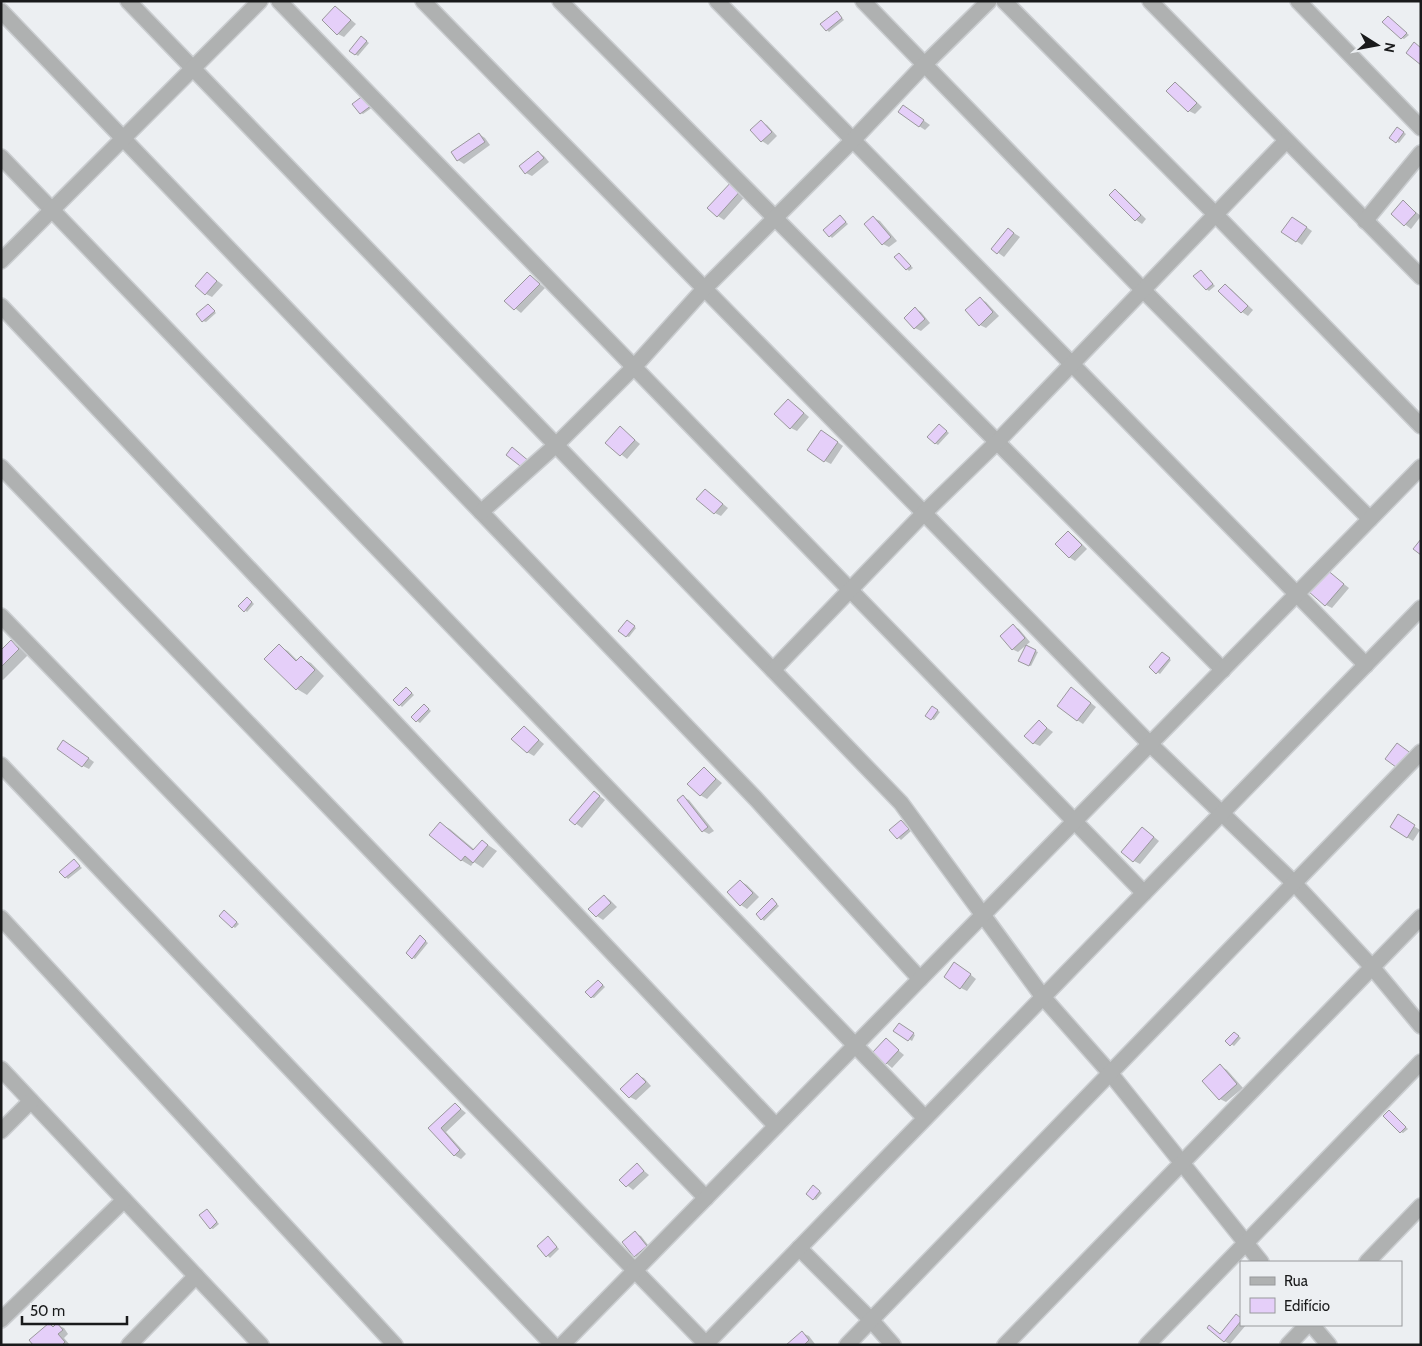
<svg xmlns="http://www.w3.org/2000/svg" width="1422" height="1346" font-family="Cabin,sans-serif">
<rect width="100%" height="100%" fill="#eceff2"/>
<!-- shadow -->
<g fill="#0003">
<path d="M336 7 356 24 344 37 338 34Z"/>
<path d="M837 12 844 20 829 32 827 30Z"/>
<path d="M1391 19 1409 35 1404 39 1402 38Z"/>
<path d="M364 39 369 43 358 56 355 54Z"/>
<path d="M1175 84 1181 87 1202 107 1195 114 1189 111 1168 91Z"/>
<path d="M364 96 373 107 363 114 361 113Z"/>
<path d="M909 110 930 125 925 130 919 126Z"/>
<path d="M761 122 767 125 777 136 768 145 762 141 752 130Z"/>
<path d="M1398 128 1406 134 1399 143 1391 137Z"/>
<path d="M479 134 485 138 490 145 464 164 458 160Z"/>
<path d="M538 152 544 156 549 162 532 176 526 173Z"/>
<path d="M734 181 749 192 724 220 718 216Z"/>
<path d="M1115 191 1121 194 1146 219 1142 224 1136 220 1111 195Z"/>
<path d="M1403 202 1421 216 1411 229 1392 214Z"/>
<path d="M840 216 848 224 832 238 830 236Z"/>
<path d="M874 218 880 221 897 241 889 247 883 244Z"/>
<path d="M1299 222 1312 231 1302 245 1296 241Z"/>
<path d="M1008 229 1020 237 1004 257 993 249Z"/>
<path d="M899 254 913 268 909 271 907 269Z"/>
<path d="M1203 273 1215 286 1209 291 1206 289Z"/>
<path d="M208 274 223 285 212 297 206 294Z"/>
<path d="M530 276 545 288 521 313 506 301Z"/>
<path d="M1225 285 1231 289 1253 310 1248 316 1242 312Z"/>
<path d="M980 299 986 302 999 316 986 328 980 325Z"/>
<path d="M208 305 216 313 206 322 203 321Z"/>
<path d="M915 309 921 312 930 323 921 331 915 328Z"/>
<path d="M794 404 809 417 797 431 791 428Z"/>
<path d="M942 427 949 433 938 445 935 443Z"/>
<path d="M621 428 640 444 627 459 607 443Z"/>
<path d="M828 435 843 446 831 464 825 461Z"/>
<path d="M706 490 728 508 721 516 715 513Z"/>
<path d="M1068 532 1074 536 1087 549 1075 561 1069 557Z"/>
<path d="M1327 571 1349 588 1332 608 1326 605Z"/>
<path d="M250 600 254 604 247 612 245 610Z"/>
<path d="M630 623 636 628 629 637 626 636Z"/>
<path d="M1013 626 1019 629 1030 642 1018 652 1012 649Z"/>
<path d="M11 642 20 648 28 655 3 680 1 679V652Z"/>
<path d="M279 646 288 651 298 661 301 658 311 663 324 676 307 695 297 689 266 659Z"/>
<path d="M1026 647 1038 652 1031 666 1020 661Z"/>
<path d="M1165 655 1171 660 1160 674 1157 672Z"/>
<path d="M409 690 414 695 402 707 400 705Z"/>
<path d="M1077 692 1096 707 1083 724 1077 720Z"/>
<path d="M427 707 431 711 420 723 417 721Z"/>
<path d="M933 708 940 712 934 720 927 716Z"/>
<path d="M1039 722 1053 732 1040 746 1033 743Z"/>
<path d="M524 727 544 744 534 756 527 752Z"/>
<path d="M70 745 94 762 89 769 83 766Z"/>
<path d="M704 768 722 783 707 799 700 795Z"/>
<path d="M594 792 605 800 582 828 571 820Z"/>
<path d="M683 797 689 800 714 831 709 834 703 831Z"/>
<path d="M1398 816 1420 830 1413 841 1391 827Z"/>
<path d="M901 821 911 831 901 840 891 830Z"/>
<path d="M440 824 450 829 475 850 482 841 497 851 483 868 474 862 471 866 461 860Z"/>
<path d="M1143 828 1159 841 1140 864 1134 861Z"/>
<path d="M74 861 82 868 68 879 66 877Z"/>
<path d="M740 881 747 885 759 897 747 909 741 905Z"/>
<path d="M604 896 610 900 617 907 603 920 597 916Z"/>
<path d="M774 901 779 906 764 921 762 919Z"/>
<path d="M227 913 239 924 235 928 220 916Z"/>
<path d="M423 939 428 943 415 959 412 957Z"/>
<path d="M961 967 976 979 967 991 961 988Z"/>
<path d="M601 983 605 987 594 998 591 997Z"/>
<path d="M899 1025 915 1035 912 1041 895 1031Z"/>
<path d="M1237 1035 1241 1038 1234 1046 1227 1041Z"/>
<path d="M886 1040 904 1055 892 1068 874 1053Z"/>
<path d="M1220 1066 1227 1070 1243 1088 1226 1102 1220 1099Z"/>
<path d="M637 1075 644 1078 651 1086 636 1100 630 1097Z"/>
<path d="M455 1104 466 1113 446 1132 466 1154 461 1159 454 1155 430 1128Z"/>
<path d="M1392 1114 1408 1129 1403 1133 1401 1132Z"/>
<path d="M637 1165 649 1175 633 1190 621 1180Z"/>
<path d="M816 1188 822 1193 816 1200 814 1199Z"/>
<path d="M209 1212 219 1224 213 1229 210 1228Z"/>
<path d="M635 1233 641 1236 652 1250 641 1260 635 1256 623 1242Z"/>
<path d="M550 1239 559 1249 550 1258 538 1246Z"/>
<path d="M1241 1318V1325H1246L1230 1344 1224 1341 1221 1335Z"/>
<path d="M50 1325 54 1327 57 1325 64 1328 68 1334 64 1338 70 1345H34Z"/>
<path d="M802 1333 809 1336 815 1344 788 1345Z"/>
</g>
<!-- building -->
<g fill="#e5cff9" stroke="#9a989c">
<path d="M335 6 351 20 337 35 322 20Z"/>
<path d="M837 11 842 18 826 31 820 24Z"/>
<path d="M1388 16 1407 33 1401 39 1382 22Z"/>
<path d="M361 36 367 41 355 55 349 51Z"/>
<path d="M1414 42 1421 48V65L1406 53Z"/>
<path d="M1175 82 1197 103 1188 112 1166 91Z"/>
<path d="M364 95 372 105 360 114 352 104Z"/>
<path d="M903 105 924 120 919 127 898 112Z"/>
<path d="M761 120 772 132 761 142 750 130Z"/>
<path d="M1397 127 1404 132 1396 143 1389 138Z"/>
<path d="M479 133 485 142 457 161 451 152Z"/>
<path d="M538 151 544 158 525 174 519 166Z"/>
<path d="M734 179 743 188 717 217 707 208Z"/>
<path d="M1115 189 1141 215 1135 221 1109 195Z"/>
<path d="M1403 200 1416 213 1404 226 1391 214Z"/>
<path d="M840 215 846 222 829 237 823 230Z"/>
<path d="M873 216 891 237 882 245 864 224Z"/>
<path d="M1292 217 1307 227 1296 242 1281 232Z"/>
<path d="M1008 228 1014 233 997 254 991 249Z"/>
<path d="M899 253 911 266 906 270 894 257Z"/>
<path d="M1201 270 1213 284 1206 290 1193 276Z"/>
<path d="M207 272 217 281 205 295 195 286Z"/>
<path d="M530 275 540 284 514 310 504 301Z"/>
<path d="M1225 284 1248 306 1241 313 1218 291Z"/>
<path d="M980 297 993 312 979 326 965 310Z"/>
<path d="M208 304 215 311 202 322 196 314Z"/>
<path d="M915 307 925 319 914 329 904 318Z"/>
<path d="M788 399 804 413 790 429 774 414Z"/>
<path d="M939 424 947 431 935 444 927 437Z"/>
<path d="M620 426 635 440 620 456 605 443Z"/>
<path d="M821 430 838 442 824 462 807 450Z"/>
<path d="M512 447 530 462 524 469 506 455Z"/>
<path d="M705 489 723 504 714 514 696 499Z"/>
<path d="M1068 531 1082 545 1069 558 1055 544Z"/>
<path d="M1421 539V555L1413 549Z"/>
<path d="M1326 569 1344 584 1325 606 1308 591Z"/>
<path d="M247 597 252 602 244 612 238 606Z"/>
<path d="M627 620 635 626 626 637 618 631Z"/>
<path d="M1013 624 1025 638 1012 650 1000 636Z"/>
<path d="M11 640 19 649 1 667V650Z"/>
<path d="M279 644 296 661 301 656 315 670 296 690 264 659Z"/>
<path d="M1026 645 1036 650 1029 666 1018 661Z"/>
<path d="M1162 652 1170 658 1156 674 1149 667Z"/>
<path d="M406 687 412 693 399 706 393 700Z"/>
<path d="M1071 687 1091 703 1077 721 1057 706Z"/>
<path d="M424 704 429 709 416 722 411 717Z"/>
<path d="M932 706 938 710 931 720 925 716Z"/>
<path d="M1039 720 1047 728 1033 744 1024 736Z"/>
<path d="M524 726 539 740 527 753 511 739Z"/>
<path d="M63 740 89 758 82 767 57 749Z"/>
<path d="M1397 743 1412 754 1400 770 1385 759Z"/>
<path d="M704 767 716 779 700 796 687 784Z"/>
<path d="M594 791 600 796 575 825 569 820Z"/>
<path d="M683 795 708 827 702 832 677 800Z"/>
<path d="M1398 814 1415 825 1407 838 1390 827Z"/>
<path d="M901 820 909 829 897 839 889 830Z"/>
<path d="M440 822 473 850 482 840 488 845 473 863 465 856 461 861 429 835Z"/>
<path d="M1142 827 1154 837 1133 862 1121 852Z"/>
<path d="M74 859 80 866 65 878 59 872Z"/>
<path d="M740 880 753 893 740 906 727 892Z"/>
<path d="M604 895 611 903 596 917 588 909Z"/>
<path d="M772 898 777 904 761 920 756 914Z"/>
<path d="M224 910 237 922 232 928 219 916Z"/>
<path d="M420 935 426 941 412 959 406 953Z"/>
<path d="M954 962 971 974 960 989 944 977Z"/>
<path d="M598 980 603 985 591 998 585 992Z"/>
<path d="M899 1023 914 1033 908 1041 893 1031Z"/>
<path d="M1234 1032 1239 1036 1230 1046 1225 1041Z"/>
<path d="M886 1038 899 1050 885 1065 872 1053Z"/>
<path d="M1220 1064 1237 1084 1219 1100 1202 1081Z"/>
<path d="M637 1073 646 1082 629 1098 620 1089Z"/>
<path d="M455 1103 461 1109 441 1128 460 1150 454 1156 428 1128Z"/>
<path d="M1389 1110 1406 1127 1400 1133 1383 1116Z"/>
<path d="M637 1163 644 1171 626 1187 619 1180Z"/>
<path d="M813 1185 820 1191 813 1200 806 1194Z"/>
<path d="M207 1209 217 1222 210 1229 199 1215Z"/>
<path d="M635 1231 647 1246 634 1257 622 1242Z"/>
<path d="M548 1236 557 1247 546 1257 537 1246Z"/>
<path d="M1236 1314 1241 1318V1321L1224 1342 1207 1328 1209 1325 1220 1334Z"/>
<path d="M49 1323 53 1327 57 1323 63 1330 58 1334 65 1342 62 1345H33L29 1340Z"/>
<path d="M802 1331 809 1340 804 1345H786Z"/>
</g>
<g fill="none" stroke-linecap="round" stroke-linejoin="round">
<defs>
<g id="minor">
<path d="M128 1 901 803 1043 997 1110 1073 1261 1262"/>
<path d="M279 1 1144 893"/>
<path d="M423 1 1150 744 1294 883 1372 967 1421 1026"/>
<path d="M560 1 1223 670"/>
<path d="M717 1 1366 665"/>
<path d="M863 1 1143 290 1370 519"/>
<path d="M1004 1 1216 215 1421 426"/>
<path d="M1150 1 1421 277"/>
<path d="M1298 1 1421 128"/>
<path d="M1 11 756 799 920 979"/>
<path d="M1 157 925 1118"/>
<path d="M1365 221 1421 153"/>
<path d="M1 261 260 1"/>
<path d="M1 306 776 1126"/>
<path d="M1 467 706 1198"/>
<path d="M481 512 556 445 634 367 704 289 853 140 925 64 989 1"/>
<path d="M1 616 706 1344"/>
<path d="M773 670 924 513 997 442 1286 141"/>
<path d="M1 765 553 1345"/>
<path d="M1 918 395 1345"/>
<path d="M1 1069 261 1345"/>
<path d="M1 1131 31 1101"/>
<path d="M799 1248 871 1320 893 1345"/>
<path d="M1367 1262 1421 1206"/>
<path d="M1 1320 124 1200"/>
<path d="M1312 1325 1329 1345"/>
<path d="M129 1345 196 1276"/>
<path d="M562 1345 1421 467"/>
<path d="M705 1345 1421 608"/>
<path d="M847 1345 1421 752"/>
<path d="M1005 1345 1421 917"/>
<path d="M1147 1345 1421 1062"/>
<path d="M1288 1345 1307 1325"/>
</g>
</defs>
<!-- minor casing -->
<use href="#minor" stroke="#cacdd0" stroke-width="18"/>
<!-- minor -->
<use href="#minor" stroke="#afb1b1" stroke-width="15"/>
</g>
<!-- border -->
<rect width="1422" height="1346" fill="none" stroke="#191a1b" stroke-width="5"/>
<!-- legend -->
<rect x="1240" y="1261" width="162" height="65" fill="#eceff2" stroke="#989a9c"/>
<rect x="1250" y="1277" width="25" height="8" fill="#afb1b1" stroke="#989a9c"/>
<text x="1284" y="1286" font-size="15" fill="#191a1b">Rua</text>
<rect x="1250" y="1298" width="25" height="15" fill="#e5cff9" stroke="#989a9c"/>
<text x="1284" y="1311" font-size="15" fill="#191a1b">Edifício</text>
<!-- north arrow -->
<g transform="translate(1377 45) rotate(101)" stroke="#eceff2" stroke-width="4" paint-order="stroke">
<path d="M0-4L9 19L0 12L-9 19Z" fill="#191a1b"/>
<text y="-8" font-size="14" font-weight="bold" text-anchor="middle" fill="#191a1b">N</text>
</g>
<!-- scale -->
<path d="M22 1316v8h105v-8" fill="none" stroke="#191a1b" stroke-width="2.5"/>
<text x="30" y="1316" font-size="15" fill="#191a1b" stroke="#eceff2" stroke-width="4" paint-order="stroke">50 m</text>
</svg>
